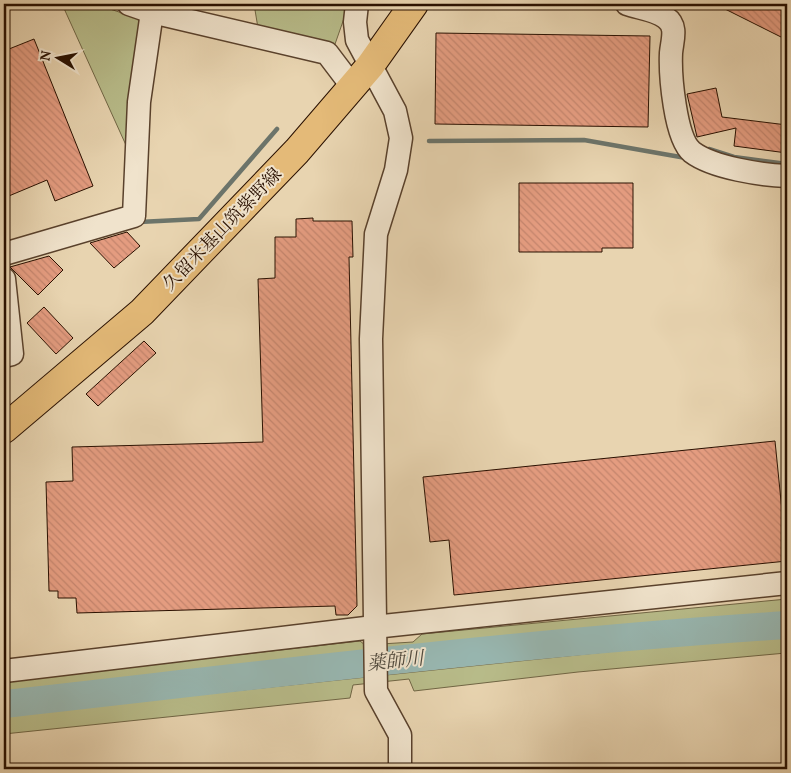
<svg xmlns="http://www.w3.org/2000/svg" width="791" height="773" font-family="Vollkorn,'Noto Serif JP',serif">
<defs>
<pattern id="building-back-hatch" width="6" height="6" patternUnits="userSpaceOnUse" patternTransform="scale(1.25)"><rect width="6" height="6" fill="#e49c80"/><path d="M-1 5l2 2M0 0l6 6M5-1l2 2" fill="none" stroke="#c4856d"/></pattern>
</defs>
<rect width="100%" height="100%" fill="#e8d4b0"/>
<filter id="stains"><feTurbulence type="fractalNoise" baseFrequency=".004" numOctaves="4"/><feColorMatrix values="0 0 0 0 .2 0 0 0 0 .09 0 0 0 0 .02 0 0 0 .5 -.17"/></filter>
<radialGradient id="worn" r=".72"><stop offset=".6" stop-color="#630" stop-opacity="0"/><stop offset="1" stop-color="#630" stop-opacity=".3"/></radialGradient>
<!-- green -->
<g fill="#b8bc8a" stroke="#706645">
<path d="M62 4H95L137 18 143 29 130 154Z"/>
<path d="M254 4H349L334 47 258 28Z"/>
<path d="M787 599V612L418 648 4 693V681L360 641 365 645 413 642 422 634Z"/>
<path d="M787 633 786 653 578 672 414 691 409 679 353 685 350 698 4 734V715Z"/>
</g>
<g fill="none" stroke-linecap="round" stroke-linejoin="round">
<!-- stream -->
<g stroke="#6c746a" stroke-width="4.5">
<path d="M106 4 123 10"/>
<path d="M429 141 584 140 686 158"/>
<path d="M709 149 734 157 787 164"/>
<path d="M139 222 199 219 277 129"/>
</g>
<!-- river -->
<path stroke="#98b7b1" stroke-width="28" d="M4 704C264 675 525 642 787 625"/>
</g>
<!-- building -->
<g fill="url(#building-back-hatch)" stroke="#291000">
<path d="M715 4H787V40Z"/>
<path d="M436 33 650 36 648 127 435 124Z"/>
<path d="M34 39 93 186 55 201 47 180 4 198V51Z"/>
<path d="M716 88 722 117 787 125V153L734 146 736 128 697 137 687 94Z"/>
<path d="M519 183H633V248H602V252H519Z"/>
<path d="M313 218V221H352L353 257H349L357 606 348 615H336L335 606 77 613 76 598H58V591H49L46 482 73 481 72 447 263 442 258 279 275 278V237H296V219Z"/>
<path d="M127 232 140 246 114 268 90 243Z"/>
<path d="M49 256 63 270 38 295 10 267Z"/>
<path d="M44 307 73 338 56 354 27 323Z"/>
<path d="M144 341 156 353 98 406 86 394Z"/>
<path d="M775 441 787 561 454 595 449 540 430 542 423 477Z"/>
</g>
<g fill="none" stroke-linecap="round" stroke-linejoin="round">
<defs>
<g id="minor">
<path d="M129 4 152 12 327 53 352 86"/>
<path d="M357 4 355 22 357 40 395 111 401 138 396 170 376 234 371 339 376 691 400 735V769"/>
<path d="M627 4C638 8 657 10 666 18 678 26 672 41 671 53 670 75 675 138 692 152 713 168 762 175 787 176"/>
<path d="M4 254 134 216 139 102 152 12"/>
<path d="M4 279 12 354 4 356"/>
<path d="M4 671 374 627 787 583"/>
</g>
<path id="major" d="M4 429 142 312 297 151 370 66 414 4"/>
</defs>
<!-- minor casing -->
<use href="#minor" stroke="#59412c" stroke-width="25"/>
<!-- major casing -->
<use href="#major" stroke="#291000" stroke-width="30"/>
<!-- minor -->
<use href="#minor" stroke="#f0e3cc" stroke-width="22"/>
<!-- major -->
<use href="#major" stroke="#e4ba78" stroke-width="28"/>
</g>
<g text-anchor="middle" stroke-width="4" stroke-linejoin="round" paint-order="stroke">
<!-- street labels -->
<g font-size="18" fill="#291000" stroke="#f0e3cc">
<text transform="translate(222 229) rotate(-46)" y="6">久留米基山筑紫野線</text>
</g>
<!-- water labels -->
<g font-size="19" font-style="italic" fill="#504a3e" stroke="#f0e3cc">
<text transform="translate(395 660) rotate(-6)" y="7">薬師川</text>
</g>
</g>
<!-- margin -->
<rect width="791" height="773" fill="none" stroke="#e8d4b0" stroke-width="20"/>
<rect x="5" y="5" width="781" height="763" fill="none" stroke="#291000" stroke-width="2.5"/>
<rect x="10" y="10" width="771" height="753" fill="none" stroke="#291000"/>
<!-- north arrow -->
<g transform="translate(58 58) rotate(280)" stroke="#f0e3cc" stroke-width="4" paint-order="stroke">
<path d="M0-4L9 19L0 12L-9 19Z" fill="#291000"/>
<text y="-8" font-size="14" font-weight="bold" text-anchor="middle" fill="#291000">N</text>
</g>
<rect width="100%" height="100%" filter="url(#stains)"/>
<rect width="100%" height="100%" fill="url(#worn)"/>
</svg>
